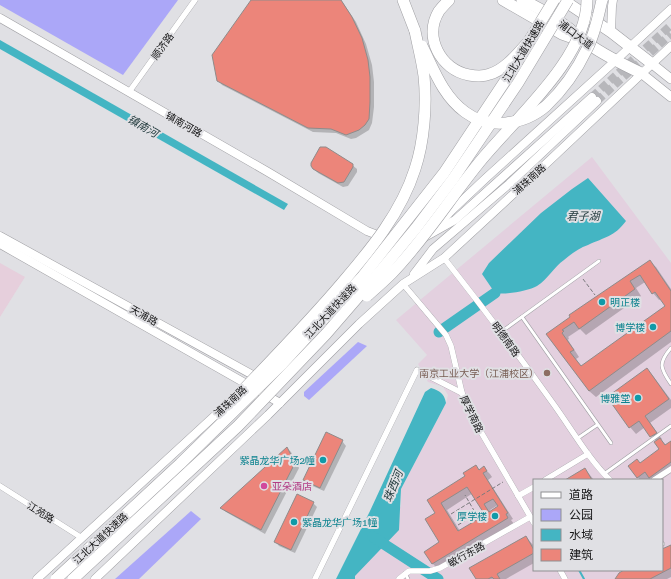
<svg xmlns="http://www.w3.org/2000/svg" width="671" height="579" font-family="'Roboto Serif','Noto Sans SC',serif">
<rect width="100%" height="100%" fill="#e0e0e4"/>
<!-- commercial -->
<path fill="#e6cfdc" d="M0 263 25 277 0 317Z"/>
<!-- education -->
<path fill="#e3d0df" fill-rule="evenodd" d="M592 157 671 263V579H355V576L401 506V489L446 403 448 395 443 387 428 382 418 364 427 355 396 320ZM534 480H662V570H534Z"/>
<!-- green -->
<g fill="#aba7f8">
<path d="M0 0H178L123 75 0 5Z"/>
<path d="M358 342 367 346 309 400 304 396V392Z"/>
<path d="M191 511 201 519 139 579H115Z"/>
</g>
<!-- water -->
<g fill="#44b5c3">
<path d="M0 40 288 204 284 210 0 49Z"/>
<path d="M588 178 626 221C614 237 605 237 588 245 579 248 571 254 564 260 554 267 548 279 537 286 528 291 505 295 495 293L482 274 489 263 541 213 572 189Z"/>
<path d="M431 388C440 391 444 393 446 403L401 489 399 530 355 576V579H336L370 511 425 392Z"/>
</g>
<!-- shadow -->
<g fill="#0003" fill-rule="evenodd">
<path d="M252 0H341L356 22 366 44 372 65 374 82V107L372 123 369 130 356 138 351 139 336 133 313 132 222 85 218 80Z"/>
<path d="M352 165 357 169V172L348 186 343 187 318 173 313 168Z"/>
<path d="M649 261 656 267 671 289V342L596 397 589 391 547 335ZM645 282 653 293 659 300 661 299 666 307 582 367 576 359 579 357 568 340 569 338 568 337 580 329 586 335 641 296 636 288Z"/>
<path d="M647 370 653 376 671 400V408L650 423 662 439 661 440 666 445 671 442V473L661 480H652L651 478 649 480H640L629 466 637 460 641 464 660 449 656 441 645 427 636 434 630 427Z"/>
<path d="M342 441 346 446 324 491 308 484 304 479Z"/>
<path d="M287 448 291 452 299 468 265 534 226 512 222 508Z"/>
<path d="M476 467 480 470 484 468 490 474 492 477 488 480 513 519 511 520 514 524 439 570 433 564 426 552 440 543 436 513 428 500 466 476ZM473 493 486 515 460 531 447 510ZM498 505 499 507 490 513V510Z"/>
<path d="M585 469 594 480H567Z"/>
<path d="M313 503 317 507 295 553 279 546 275 541Z"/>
<path d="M526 537 534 546V563L506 579H477Z"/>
<path d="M671 546V577L667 579H617L626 570H662V551Z"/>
</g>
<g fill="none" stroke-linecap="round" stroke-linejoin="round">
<!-- stream -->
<path stroke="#44b5c3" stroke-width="2" d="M579 570 584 579"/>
<!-- river -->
<g stroke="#44b5c3" stroke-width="11">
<path d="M439 332 495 293"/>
<path d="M373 537 438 579"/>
</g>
</g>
<!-- building -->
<g fill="#ec857a" stroke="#8f8b8a" fill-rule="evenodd">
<path d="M251 0H341L352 17 362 38 368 60 370 77V102L369 119 365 125 359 130 346 135 331 129 308 128 217 81 212 55Z"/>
<path d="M320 147H326L353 164V167L344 182 338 183 313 169 311 166V163Z"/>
<path d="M650 260 671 291V331L589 391 546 334 570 317 569 315ZM640 275 652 294 655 292 665 306 581 366 570 352 574 350 562 333 564 331 562 330 574 322 579 329 635 289 630 281Z"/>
<path d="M647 368 669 399 645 416 657 433 650 437 639 421 629 428 607 397Z"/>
<path d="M326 432 343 440 320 488 303 480Z"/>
<path d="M660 438 665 445 671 441V462L649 478 645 472 637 478 628 466 637 459 640 463 659 449 654 442Z"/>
<path d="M287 447 295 463 261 530 220 508Z"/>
<path d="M476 465 479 470 484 466 487 471 483 473 508 513 506 514 508 518 432 564 424 552 439 542 425 519 435 513 427 500 465 476 463 473ZM467 487 485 515 458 531 441 503ZM493 499 498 506 489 512 484 504Z"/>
<path d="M585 468 592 480H565Z"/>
<path d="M297 494 314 502 291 550 274 542Z"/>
<path d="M526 536 534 550V553L497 574 500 579H494L492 577 488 579H476L469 568Z"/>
<path d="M671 545V568L650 579H615L619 573 624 570H662V549Z"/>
</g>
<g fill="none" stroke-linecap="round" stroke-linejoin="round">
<!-- secondary-tunnel -->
<g stroke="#b7b7bb" stroke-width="8" stroke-dasharray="8 4" stroke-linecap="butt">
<path d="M592 97 671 25"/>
<path d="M597 101 671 34"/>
</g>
<defs>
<g id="lane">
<path d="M522 317 611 443"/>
<path d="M501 332 599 261"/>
<path d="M671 348C658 363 660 368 671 384"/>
<path d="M578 438 597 425"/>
<path d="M604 474 671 426"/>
<path d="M662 543 663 544"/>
<path d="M405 573 408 579"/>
</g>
<g id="street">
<path d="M129 92 195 0"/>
<path d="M444 258C481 305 517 353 552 402 571 428 587 457 610 480"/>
<path d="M403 284 446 335 451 346 462 393 474 420 534 523"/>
<path d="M545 480 588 454"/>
<path d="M654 480 671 469"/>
<path d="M0 486 82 538"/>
<path d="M518 496 534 487"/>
<path d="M560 570 565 579"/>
<path d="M315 579 417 370 462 393"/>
<path d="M399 579 409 571H430L440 568 530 517"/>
</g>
<g id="secondary">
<path d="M0 18 268 172 367 231 406 246"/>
<path d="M611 32 612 6 613 0"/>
<path d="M435 229 450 212 486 178 615 61 671 9"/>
<path d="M0 236 260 379"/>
<path d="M423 238 455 220 592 97"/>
<path d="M0 244 280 403"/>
<path d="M414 274 433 249 509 184 597 101"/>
<path d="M37 579 222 409"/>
<path d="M95 579 268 415 359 324 403 284 444 258 549 161 671 46"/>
</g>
<g id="primary">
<path d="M651 63 671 79"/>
<path d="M641 73 671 97"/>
</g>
<g id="highway">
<path d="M403 0 415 31"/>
<path d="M449 0C446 3 442 7 439 11 423 37 441 70 469 75 475 76 483 77 490 74 506 69 518 53 529 41"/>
<path d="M503 0 562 34 579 40"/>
<path d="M522 0C538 7 553 16 567 27 574 32 580 38 587 43 604 55 622 64 641 73"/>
<path d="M563 0 611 32 651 63"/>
</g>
</defs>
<!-- lane casing -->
<use href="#lane" stroke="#9f9fa3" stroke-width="4"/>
<!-- street casing -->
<use href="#street" stroke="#9f9fa3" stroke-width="6"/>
<!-- secondary casing -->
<use href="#secondary" stroke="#9f9fa3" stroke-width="9"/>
<!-- primary casing -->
<use href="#primary" stroke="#9f9fa3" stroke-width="10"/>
<!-- highway casing -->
<use href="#highway" stroke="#9f9fa3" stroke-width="12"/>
<!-- path -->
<g stroke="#7a7a7d" stroke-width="1" stroke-dasharray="4 2" stroke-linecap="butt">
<path d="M583 279 595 295"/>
<path d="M451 514 503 482"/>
<path d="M458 525 476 514 465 495"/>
</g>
<!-- lane -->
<use href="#lane" stroke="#fff" stroke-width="3"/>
<!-- street -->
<use href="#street" stroke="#fff" stroke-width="5.5"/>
<!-- secondary -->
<use href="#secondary" stroke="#fff" stroke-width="8"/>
<!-- primary -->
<use href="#primary" stroke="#fff" stroke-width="9"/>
<!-- highway -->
<use href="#highway" stroke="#fff" stroke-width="11"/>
<defs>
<g id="highway-bridge">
<path d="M529 41 554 0"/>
<path d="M422 46C434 70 443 96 465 112 489 130 524 125 546 106 563 90 577 70 587 49 595 34 598 17 602 0"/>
<path d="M367 296C376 288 384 281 392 273 424 240 449 200 478 164 513 120 587 59 587 0"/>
<path d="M220 414C261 371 303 329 342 283 371 249 401 213 415 169 424 142 427 105 424 76 422 61 418 46 415 31"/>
<path d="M56 579 180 464 282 364 363 276 444 173 509 75"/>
<path d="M73 579 238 426 326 334 383 268 416 228 453 179 518 83 568 0"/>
</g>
</defs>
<!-- highway-bridge casing -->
<use href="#highway-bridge" stroke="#9f9fa3" stroke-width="12" stroke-linecap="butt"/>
<!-- highway-bridge -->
<use href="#highway-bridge" stroke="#fff" stroke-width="11"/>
</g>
<!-- markers -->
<g fill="#0f9aa8" stroke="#e0e0e4" stroke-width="1.5">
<circle cx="602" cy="302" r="4"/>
<circle cx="653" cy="327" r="4"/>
<circle cx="638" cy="398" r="4"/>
<circle cx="323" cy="460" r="4"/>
<circle cx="495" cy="516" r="4"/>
<circle cx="294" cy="522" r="4"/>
</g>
<circle fill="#8d6e63" stroke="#e0e0e4" stroke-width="1.5" cx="547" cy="373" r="4"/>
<circle fill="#d1479c" stroke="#e0e0e4" stroke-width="1.5" cx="264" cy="486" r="4"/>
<g text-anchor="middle" stroke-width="4" stroke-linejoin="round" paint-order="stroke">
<!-- street labels -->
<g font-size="10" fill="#151516" stroke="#e0e0e4">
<text transform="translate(576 34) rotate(37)" y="4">浦口大道</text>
<text transform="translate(162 46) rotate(-54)" y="4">顺济路</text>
<text transform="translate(523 51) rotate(-59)" y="4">江北大道快速路</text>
<text transform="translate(184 124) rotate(30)" y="4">镇南河路</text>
<text transform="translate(529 179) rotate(-42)" y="4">浦珠南路</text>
<text transform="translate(330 311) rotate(-47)" y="4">江北大道快速路</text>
<text transform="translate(144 315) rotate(29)" y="4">天浦路</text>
<text transform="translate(506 339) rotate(54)" y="4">明德南路</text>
<text transform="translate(230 401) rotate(-43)" y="4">浦珠南路</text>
<text transform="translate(472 414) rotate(64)" y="4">厚学南路</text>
<text transform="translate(41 512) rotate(32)" y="4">江苑路</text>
<text transform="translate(100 538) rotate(-43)" y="4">江北大道快速路</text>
<text transform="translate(466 554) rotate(-29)" y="4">敏行东路</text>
</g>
<!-- culture labels -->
<g font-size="10" fill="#0d838f" stroke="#e0e0e4" text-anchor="end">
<text x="610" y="306" text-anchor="start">明正楼</text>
<text x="645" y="331">博学楼</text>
<text x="630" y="402">博雅堂</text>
<text x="315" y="464">紫晶龙华广场2幢</text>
<text x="487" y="520">厚学楼</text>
<text x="302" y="526" text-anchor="start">紫晶龙华广场1幢</text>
</g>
<!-- education labels -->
<g font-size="10" fill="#785e54" stroke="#e0e0e4" text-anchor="end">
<text x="539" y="377">南京工业大学（江浦校区）</text>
</g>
<!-- hotel labels -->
<g font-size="10" fill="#b23c85" stroke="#e0e0e4" text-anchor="start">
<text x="272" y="490">亚朵酒店</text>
</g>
<!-- water labels -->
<g font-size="11" font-style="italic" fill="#1e373a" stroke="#e0e0e4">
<text transform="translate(143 126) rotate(30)" y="4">镇南河</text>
<text x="583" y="220">君子湖</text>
<text transform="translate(393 486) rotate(-68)" y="4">珠西河</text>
</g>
</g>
<!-- legend -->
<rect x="533" y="479" width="130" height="92" fill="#e0e0e4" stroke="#8f8f92"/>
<rect x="541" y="492" width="20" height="6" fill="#ffffff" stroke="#8f8f92"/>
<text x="569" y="499" font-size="12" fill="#151516">道路</text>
<rect x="541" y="509" width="20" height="12" fill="#aba7f8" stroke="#8f8f92"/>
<text x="569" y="519" font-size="12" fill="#151516">公园</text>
<rect x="541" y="529" width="20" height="12" fill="#44b5c3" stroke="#8f8f92"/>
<text x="569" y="539" font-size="12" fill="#151516">水域</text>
<rect x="541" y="549" width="20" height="12" fill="#ec857a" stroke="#8f8f92"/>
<text x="569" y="559" font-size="12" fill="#151516">建筑</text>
</svg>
